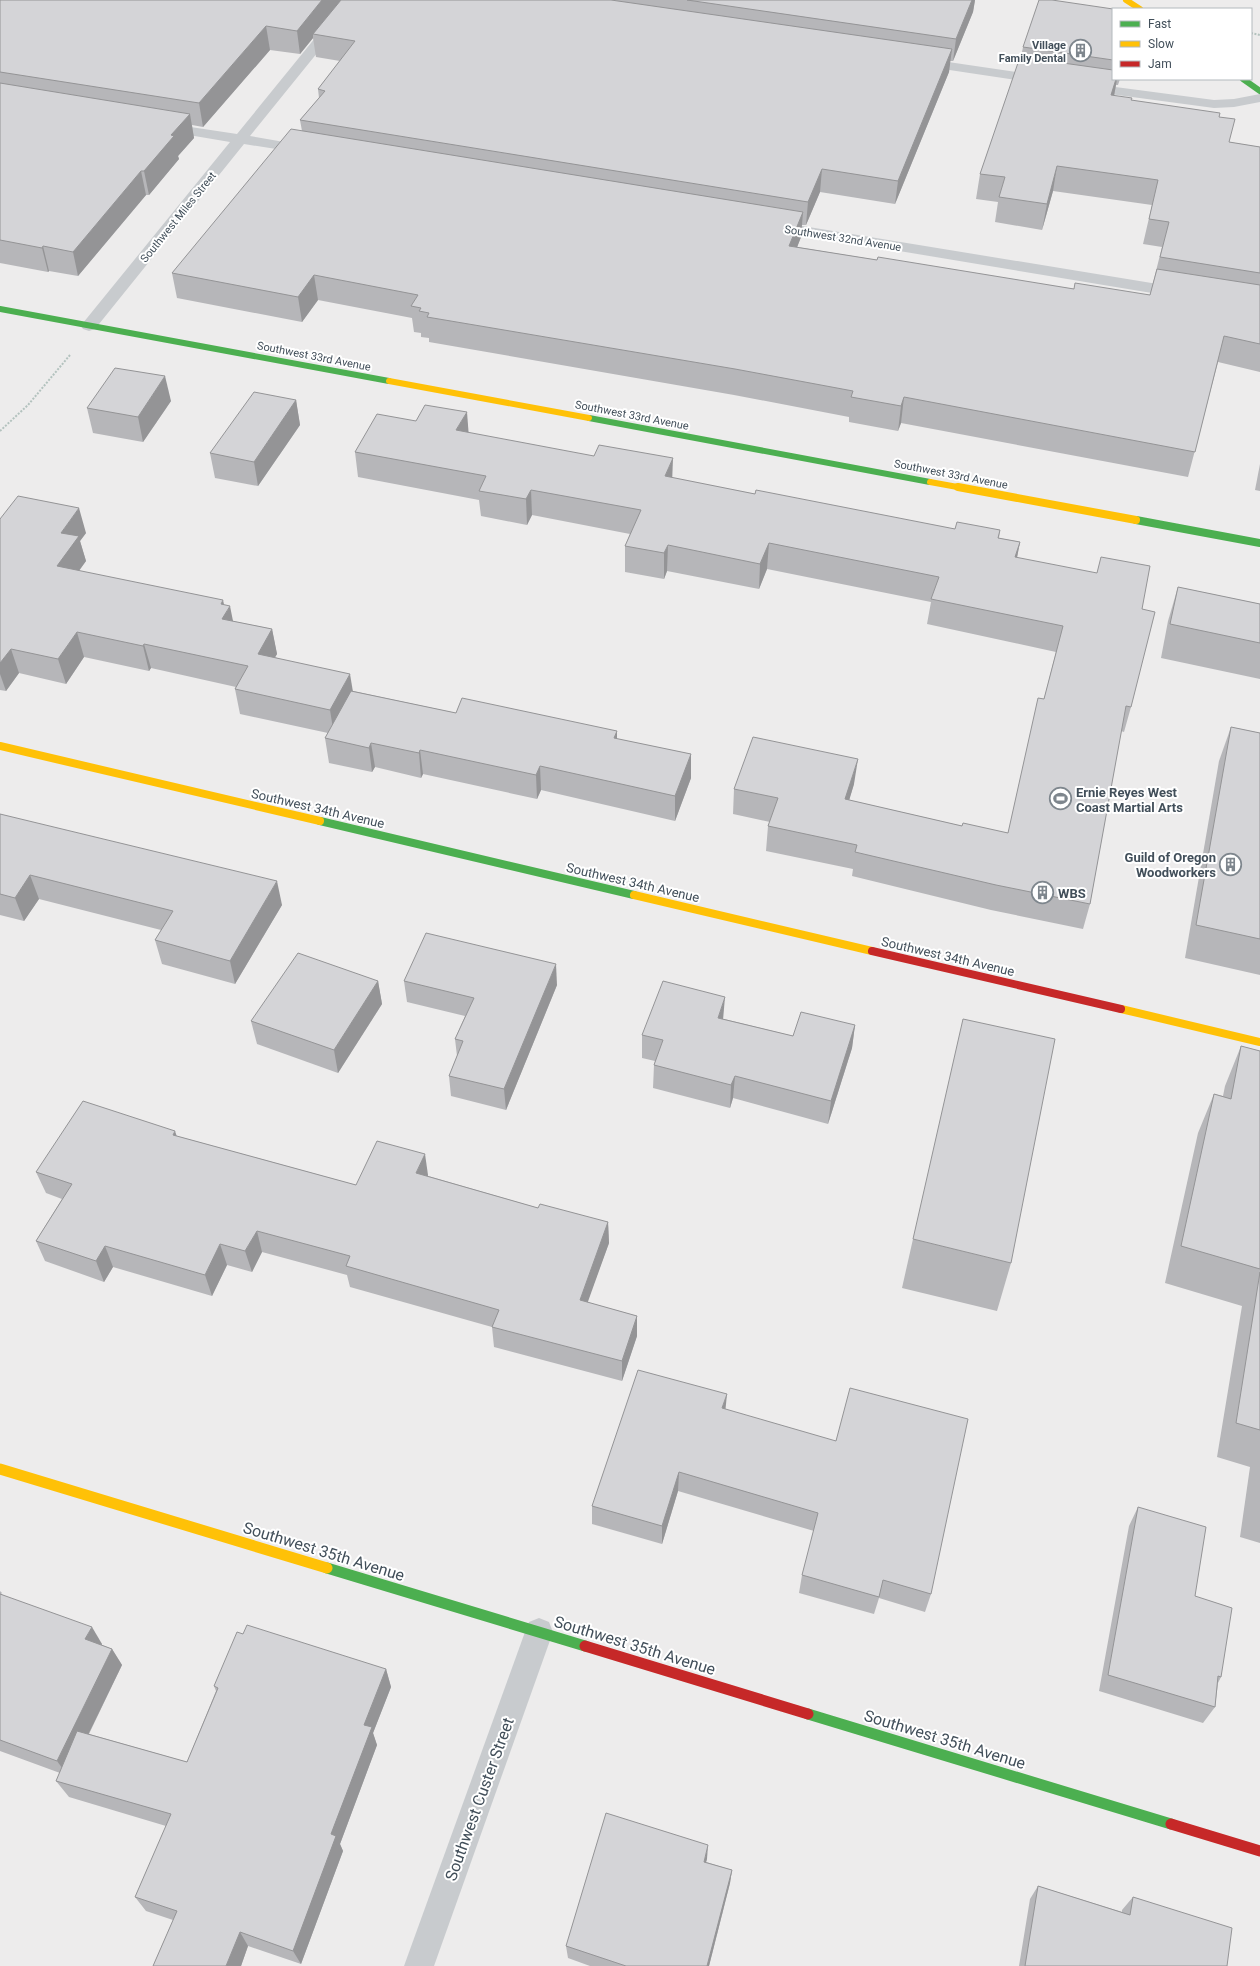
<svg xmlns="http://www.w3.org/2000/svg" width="1260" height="1966" font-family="Roboto,sans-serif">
<rect width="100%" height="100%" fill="#edecec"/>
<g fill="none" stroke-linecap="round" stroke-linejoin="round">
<!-- path -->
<g stroke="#b3c2be" stroke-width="2" stroke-dasharray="2 1.5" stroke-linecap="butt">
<path d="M1251 33 1260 35"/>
<path d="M0 431 28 405 70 355"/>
</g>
<!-- street -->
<g fill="#c8cbce" fill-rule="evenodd">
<path d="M346 0H360L250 136 313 147 315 150 313 153 308 154 244 144 95 329 89 331 83 329 81 326 83 323 230 142 159 130 157 127 159 124 164 123 237 134Z"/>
<path d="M921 58 1043 76 1048 77 1050 80 1048 83 1043 84 916 65 914 62 916 59Z"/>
<path d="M1085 83 1214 100 1234 99 1260 94V102L1234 107 1214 108 1080 90 1078 87 1080 84Z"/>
<path d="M772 221 1182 288 1188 290 1190 293 1188 296 1182 298 767 229 764 226 767 223Z"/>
<path d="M539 1618 549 1622 553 1632 434 1966H404L525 1632 529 1622Z"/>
</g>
<!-- fast-far2 -->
<g stroke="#4caf50" stroke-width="6">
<path d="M1243 79 1260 91"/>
<path d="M0 309 389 381"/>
<path d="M589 418 930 482"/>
</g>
<!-- fast-far1 -->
<g stroke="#4caf50" stroke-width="8">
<path d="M1136 520 1260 543"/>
<path d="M320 821 634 895"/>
</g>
<!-- fast -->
<g stroke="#4caf50" stroke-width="11">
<path d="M327 1568 585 1646"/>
<path d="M808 1714 1171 1824"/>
</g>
<!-- slow-far2 -->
<g stroke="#ffc107" stroke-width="6">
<path d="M1126 0 1140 9"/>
<path d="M389 381 589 418"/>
<path d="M930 482 963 488"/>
</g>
<!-- slow-far1 -->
<g stroke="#ffc107" stroke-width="8">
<path d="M958 487 1136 520"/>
<path d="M0 746 320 821"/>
<path d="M634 895 872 951"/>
<path d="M1121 1009 1260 1042"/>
</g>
<!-- slow -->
<path stroke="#ffc107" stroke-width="11" d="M0 1469 327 1568"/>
<!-- jam-far1 -->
<path stroke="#c62828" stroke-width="8" d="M872 951 1121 1009"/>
<!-- jam -->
<g stroke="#c62828" stroke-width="11">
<path d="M585 1646 808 1714"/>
<path d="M1171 1824 1260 1851"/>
</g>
</g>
<!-- wall -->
<g fill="#b6b6b9">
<path d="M0 0 341 1V0H975L973 12 953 61H950L949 72 895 204 820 192 806 225H802L801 237 797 247 877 260 1074 289 1150 295 1162 247 1143 244 1152 205 1053 191 1042 230 995 222 998 202 976 199 980 174 1021 57 1023 47 1113 9V79H1120L1118 85H1116L1114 96 1131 100 1219 117 1229 142 1260 147V372L1218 362 1188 477 901 423 898 431 849 422V417L734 395 429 342V338L421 337V333L414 332 412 318 318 300 302 322 177 298 172 273 302 131 300 120 319 98 318 89 340 61 316 57 313 38 300 54 270 50 203 127 192 125 194 138 178 156 179 159 149 195H146L78 276 49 271 48 272 0 263Z"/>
<path d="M296 400 300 425 258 486 215 478 210 453Z"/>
<path d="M171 401 143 442 93 433 87 408Z"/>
<path d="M416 421 672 478 755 494 955 529 1000 530 999 538 1020 542 1017 557 1142 609 1131 707 1124 732 1121 731 1090 904 1083 929 991 910 852 876 853 869 766 851 768 826 770 822 733 814 734 789 854 784 849 800 962 826 1008 833 1044 699 1056 652 927 624 931 602 767 569 759 589 667 571 664 579 625 572V546L630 534 532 515 527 525 481 516 479 500 358 477 355 452Z"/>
<path d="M1260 464V491L1255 490Z"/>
<path d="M0 519 86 533 80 541 86 561 79 571 224 605 233 621 272 629 277 654 275 657 353 691 456 713 617 731V739L691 754V778L675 821 541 790 537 799 423 774 421 778 375 767 372 772 329 763 325 738 328 733 240 714 235 689 236 687 151 668 149 671 84 657 66 684 19 673 6 691 0 690Z"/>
<path d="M1178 587 1260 604V679L1161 658 1168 621Z"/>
<path d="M1231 727 1260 733V975L1185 958 1219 761Z"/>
<path d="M0 814 282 905 235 984 162 964 155 940 161 930 39 899 24 921 0 915Z"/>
<path d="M378 981 382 1004 338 1073 257 1044 251 1021Z"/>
<path d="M404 981 557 985 506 1110 451 1096 449 1076 457 1056 455 1039 465 1016 407 1002Z"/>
<path d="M724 1019 793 1036 855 1025 852 1048 828 1124 733 1098 730 1108 653 1088 654 1065 655 1061 642 1058V1035Z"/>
<path d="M1241 1046 1260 1051V1543L1240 1537 1250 1467 1217 1457 1242 1306 1165 1283 1198 1133 1214 1094 1223 1096 1225 1086Z"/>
<path d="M177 1136 356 1185 428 1175V1176L538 1208 608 1222 609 1243 587 1302 637 1316V1336L622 1381 494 1347 492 1327 350 1287 347 1275 262 1252 252 1272 227 1265 212 1296 113 1267 104 1282 45 1261 36 1241 62 1199 46 1193 36 1172Z"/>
<path d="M913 1239 1011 1263 997 1311 902 1288Z"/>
<path d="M725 1409 931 1594 925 1612 879 1598 874 1614 799 1593 802 1575 814 1531 678 1491 662 1544 592 1524V1506Z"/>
<path d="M1138 1507 1195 1596 1221 1677 1218 1683 1215 1707 1203 1723 1099 1691 1129 1526Z"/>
<path d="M0 1591 2 1593 1 1594 102 1644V1645L112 1649 122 1665 89 1734 187 1762 216 1691 214 1686 243 1634 386 1669 391 1687 373 1733 377 1745 340 1844 343 1851 301 1964 248 1946 241 1966H153L173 1920 146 1911 135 1897 166 1826 69 1797 56 1781 60 1773 0 1751Z"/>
<path d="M707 1859 706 1862 732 1870 730 1883 709 1966H590L568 1958 566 1946Z"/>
<path d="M1038 1886 1122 1912V1910L1133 1897 1227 1966H1019L1030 1899Z"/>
</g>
<!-- shaded-wall -->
<g fill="#949496">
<path d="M322 0H340L341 4 313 34V38L300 54 297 31Z"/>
<path d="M972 0H975L973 12 953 61 956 39Z"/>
<path d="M266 26 270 50 203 127 199 103Z"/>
<path d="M952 49 949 72 895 204 898 181Z"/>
<path d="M1116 79H1117L1114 96 1111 95Z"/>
<path d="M190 114 194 138 178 156 179 159 149 195 144 171 171 135Z"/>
<path d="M1057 166 1053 191 1042 230 1047 204Z"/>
<path d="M822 169 820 192 806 225 808 202Z"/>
<path d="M141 171 146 195 78 276 73 252Z"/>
<path d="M803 212 801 237 788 271 789 246Z"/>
<path d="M43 246 49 271 48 272 42 248Z"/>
<path d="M314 275 318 300 302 322 298 297Z"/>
<path d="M165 376 171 401 143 442 138 417Z"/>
<path d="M904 397 901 423 898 431 901 406Z"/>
<path d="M296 400 300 425 258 486 254 462Z"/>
<path d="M467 412 469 438 456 430Z"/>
<path d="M673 458 672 484 665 476Z"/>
<path d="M531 490 532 515 527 525 526 499Z"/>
<path d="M79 508 86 533 80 541 86 561 64 591 57 566 61 533Z"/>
<path d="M1020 542 1015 568V557Z"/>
<path d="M769 543 767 569 759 589 760 564Z"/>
<path d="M668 545 667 571 664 579V553Z"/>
<path d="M223 600 226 613 230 606 235 631 222 619 221 604Z"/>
<path d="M272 629 277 654 263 678 258 654Z"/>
<path d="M77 632 84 657 66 684 58 659Z"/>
<path d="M144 644 151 668 149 671 143 646Z"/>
<path d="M11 649 19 673 6 691 0 674V663Z"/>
<path d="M350 674 354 698 334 735 330 710Z"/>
<path d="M617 731V755L614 738Z"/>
<path d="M371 743 375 767 372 772 369 748Z"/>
<path d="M420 750 423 774 421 778 419 753Z"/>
<path d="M691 754V778L675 821V796Z"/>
<path d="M858 759 854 784 842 824 845 799Z"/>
<path d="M540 766 541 790 537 799 536 775Z"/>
<path d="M30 875 39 899 24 921 15 898Z"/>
<path d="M277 881 282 905 235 984 230 961Z"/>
<path d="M556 964 557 985 506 1110 504 1089Z"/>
<path d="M378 981 382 1004 338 1073 334 1050Z"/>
<path d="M725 997 723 1020 718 1018Z"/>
<path d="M855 1025 852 1048 828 1124 831 1101Z"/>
<path d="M735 1076 733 1098 730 1108 731 1085Z"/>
<path d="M175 1131 182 1152 173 1135Z"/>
<path d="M425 1154 428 1175 420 1195 416 1173Z"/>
<path d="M608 1222 609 1243 581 1321 580 1300Z"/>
<path d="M257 1231 262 1252 252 1272 245 1251Z"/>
<path d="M220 1244 227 1265 212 1296 205 1275Z"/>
<path d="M105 1246 113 1267 104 1282 96 1261Z"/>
<path d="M637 1316V1336L622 1381V1361Z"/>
<path d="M727 1394 725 1414 722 1408Z"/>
<path d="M679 1472 678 1491 662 1544V1526Z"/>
<path d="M92 1627 102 1644 95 1656 85 1639Z"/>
<path d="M112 1649 122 1665 68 1776 57 1761Z"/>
<path d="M386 1669 391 1687 373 1733 377 1745 340 1844 343 1851 301 1964 293 1951 331 1834 364 1725Z"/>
<path d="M708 1845 707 1859 702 1875 704 1862Z"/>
<path d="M732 1870 730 1883 709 1966H707Z"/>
<path d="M240 1932 248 1946 241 1966H226Z"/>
</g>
<!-- building -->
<g fill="#d4d4d7" stroke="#949496">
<path d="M0 0H322L297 31 266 26 199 103 0 72Z"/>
<path d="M341 0H611L952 49 898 181 822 169 808 202 300 120 325 91 318 89 355 41 313 34Z"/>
<path d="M687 0H972L956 39Z"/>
<path d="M1039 0H1052L1113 9V60L1023 47Z"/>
<path d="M1020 57 1113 70V79H1116L1111 95 1132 98 1131 100 1220 113 1219 117 1235 119 1229 142 1260 147V273L1160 257 1169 222 1149 219 1158 180 1057 166 1047 204 999 197 1005 177 980 174Z"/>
<path d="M0 83 190 114 171 135 174 136 144 171H141L73 252 43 246 42 248 0 240Z"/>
<path d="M291 129 803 212 789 246 877 260 878 257 1074 289 1075 283 1150 295 1157 269 1260 285V344L1224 336 1195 452 904 397 901 406 851 397 853 391 735 369 427 317 429 313 419 311 421 308 411 306 418 295 314 275 298 297 172 273Z"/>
<path d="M115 368 165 376 138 417 87 408Z"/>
<path d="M254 392 296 400 254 462 210 453Z"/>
<path d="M425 405 467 412 456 430 594 456 599 445 673 458 665 476 755 494 756 490 955 529 957 522 1000 530 998 538 1020 542 1015 557 1097 573 1101 557 1150 566 1142 609 1155 612 1131 707 1126 706 1090 904 996 885 855 852 857 845 768 826 778 798 734 789 753 737 858 759 845 799 962 826 963 823 1008 833 1038 698 1044 699 1063 626 931 599 939 577 769 543 760 564 668 545 664 553 625 546 641 510 531 490 526 499 479 491 486 476 355 452 377 414 416 421Z"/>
<path d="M18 496 79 508 61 533 79 536 57 566 223 600 221 604 230 606 222 619 272 629 258 654 350 674 330 710 235 689 248 666 144 644 143 646 77 632 58 659 11 649 0 663V519Z"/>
<path d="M1178 587 1260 604V643L1170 624Z"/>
<path d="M351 691 456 713 462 698 617 731 614 738 691 754 675 796 540 766 536 775 420 750 419 753 371 743 369 748 325 738Z"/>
<path d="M1231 727 1260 733V939L1196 925Z"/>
<path d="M0 814 277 881 230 961 155 940 173 911 30 875 15 898 0 894Z"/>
<path d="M426 933 556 964 504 1089 449 1076 463 1041 455 1039 474 998 404 981Z"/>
<path d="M298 953 378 981 334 1050 251 1021Z"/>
<path d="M663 981 725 997 718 1018 793 1036 801 1012 855 1025 831 1101 735 1076 731 1085 654 1065 663 1040 642 1035Z"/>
<path d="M963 1019 1055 1039 1011 1263 913 1239Z"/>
<path d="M1241 1046 1260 1051V1269L1181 1246 1214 1094 1231 1099Z"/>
<path d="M83 1101 175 1131 173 1135 356 1185 377 1141 425 1154 416 1173 538 1208 540 1204 608 1222 580 1300 637 1316 622 1361 492 1327 499 1310 346 1266 350 1256 257 1231 245 1251 220 1244 205 1275 105 1246 96 1261 36 1241 72 1184 36 1172Z"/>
<path d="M1260 1272V1430L1236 1423Z"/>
<path d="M638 1370 727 1394 722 1408 836 1441 850 1388 968 1419 931 1594 883 1580 879 1597 802 1575 818 1513 679 1472 662 1526 592 1506Z"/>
<path d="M1138 1507 1206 1527 1195 1596 1232 1608 1221 1677 1218 1676 1215 1707 1108 1675Z"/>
<path d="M0 1594 92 1627 85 1639 112 1649 57 1761 0 1740Z"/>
<path d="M247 1625 386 1669 364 1725 372 1727 331 1834 336 1836 293 1951 240 1932 226 1966H153L177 1911 135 1897 171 1814 56 1781 77 1731 187 1762 218 1688 214 1686 237 1632 243 1634Z"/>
<path d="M606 1813 708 1845 704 1862 732 1870 707 1966H626L566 1946Z"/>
<path d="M1038 1886 1130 1915 1133 1897 1232 1928 1227 1966H1025Z"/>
</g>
<!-- icons -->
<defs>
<symbol id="building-ring" viewBox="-11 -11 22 22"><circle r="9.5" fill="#fff" stroke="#7e868d" stroke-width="1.5"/><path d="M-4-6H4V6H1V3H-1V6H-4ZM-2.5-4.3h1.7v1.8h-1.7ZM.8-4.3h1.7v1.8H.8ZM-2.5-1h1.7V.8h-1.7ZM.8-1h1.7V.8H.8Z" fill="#7e868d"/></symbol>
<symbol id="stadium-ring" viewBox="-11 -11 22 22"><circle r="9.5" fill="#fff" stroke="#7e868d" stroke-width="1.5"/><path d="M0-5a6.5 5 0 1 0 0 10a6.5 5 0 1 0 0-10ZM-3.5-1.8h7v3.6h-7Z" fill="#7e868d"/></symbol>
</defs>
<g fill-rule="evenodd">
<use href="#building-ring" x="1068" y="38" width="25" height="25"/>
<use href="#stadium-ring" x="1048" y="786" width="25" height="25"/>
<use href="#building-ring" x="1218" y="852" width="25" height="25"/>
<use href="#building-ring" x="1030" y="880" width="25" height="25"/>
</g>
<g text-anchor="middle" stroke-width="4" stroke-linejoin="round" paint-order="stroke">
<!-- far-poi labels -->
<g font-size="11" font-weight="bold" fill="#424f5a" stroke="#fff" text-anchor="end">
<text x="1066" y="49">Village<tspan x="1066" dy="13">Family Dental</tspan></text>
</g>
<!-- far-street labels -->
<g font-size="11" fill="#424f5a" stroke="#fff">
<text transform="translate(178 217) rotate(-51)" y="4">Southwest Miles Street</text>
<text transform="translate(843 238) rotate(9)" y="4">Southwest 32nd Avenue</text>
<text transform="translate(314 356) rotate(11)" y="4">Southwest 33rd Avenue</text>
<text transform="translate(632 415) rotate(11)" y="4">Southwest 33rd Avenue</text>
<text transform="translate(951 474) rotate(11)" y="4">Southwest 33rd Avenue</text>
</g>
<!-- poi labels -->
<g font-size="13" font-weight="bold" fill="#424f5a" stroke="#fff" text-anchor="start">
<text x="1076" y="797">Ernie Reyes West<tspan x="1076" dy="15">Coast Martial Arts</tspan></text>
<text x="1216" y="862" text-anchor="end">Guild of Oregon<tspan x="1216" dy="15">Woodworkers</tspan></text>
<text x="1058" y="898">WBS</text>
</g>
<!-- street labels -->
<g font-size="13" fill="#424f5a" stroke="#fff">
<text transform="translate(318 808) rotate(13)" y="5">Southwest 34th Avenue</text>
<text transform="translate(633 882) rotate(13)" y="5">Southwest 34th Avenue</text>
<text transform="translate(948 956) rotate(13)" y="5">Southwest 34th Avenue</text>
</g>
<!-- near-street labels -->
<g font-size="16" fill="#424f5a" stroke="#fff">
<text transform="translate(324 1551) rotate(17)" y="6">Southwest 35th Avenue</text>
<text transform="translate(635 1645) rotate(17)" y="6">Southwest 35th Avenue</text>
<text transform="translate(945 1739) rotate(17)" y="6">Southwest 35th Avenue</text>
<text transform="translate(479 1799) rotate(-70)" y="6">Southwest Custer Street</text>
</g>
</g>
<!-- legend -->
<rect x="1112" y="8" width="140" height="72" fill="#ffffff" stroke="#b3b9bd"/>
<rect x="1120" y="21" width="20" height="6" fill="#4caf50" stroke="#b3b9bd"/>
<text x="1148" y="28" font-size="12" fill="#424f5a">Fast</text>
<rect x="1120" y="41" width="20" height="6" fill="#ffc107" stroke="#b3b9bd"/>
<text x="1148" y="48" font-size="12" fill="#424f5a">Slow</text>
<rect x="1120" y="61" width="20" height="6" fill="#c62828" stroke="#b3b9bd"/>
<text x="1148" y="68" font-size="12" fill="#424f5a">Jam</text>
</svg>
